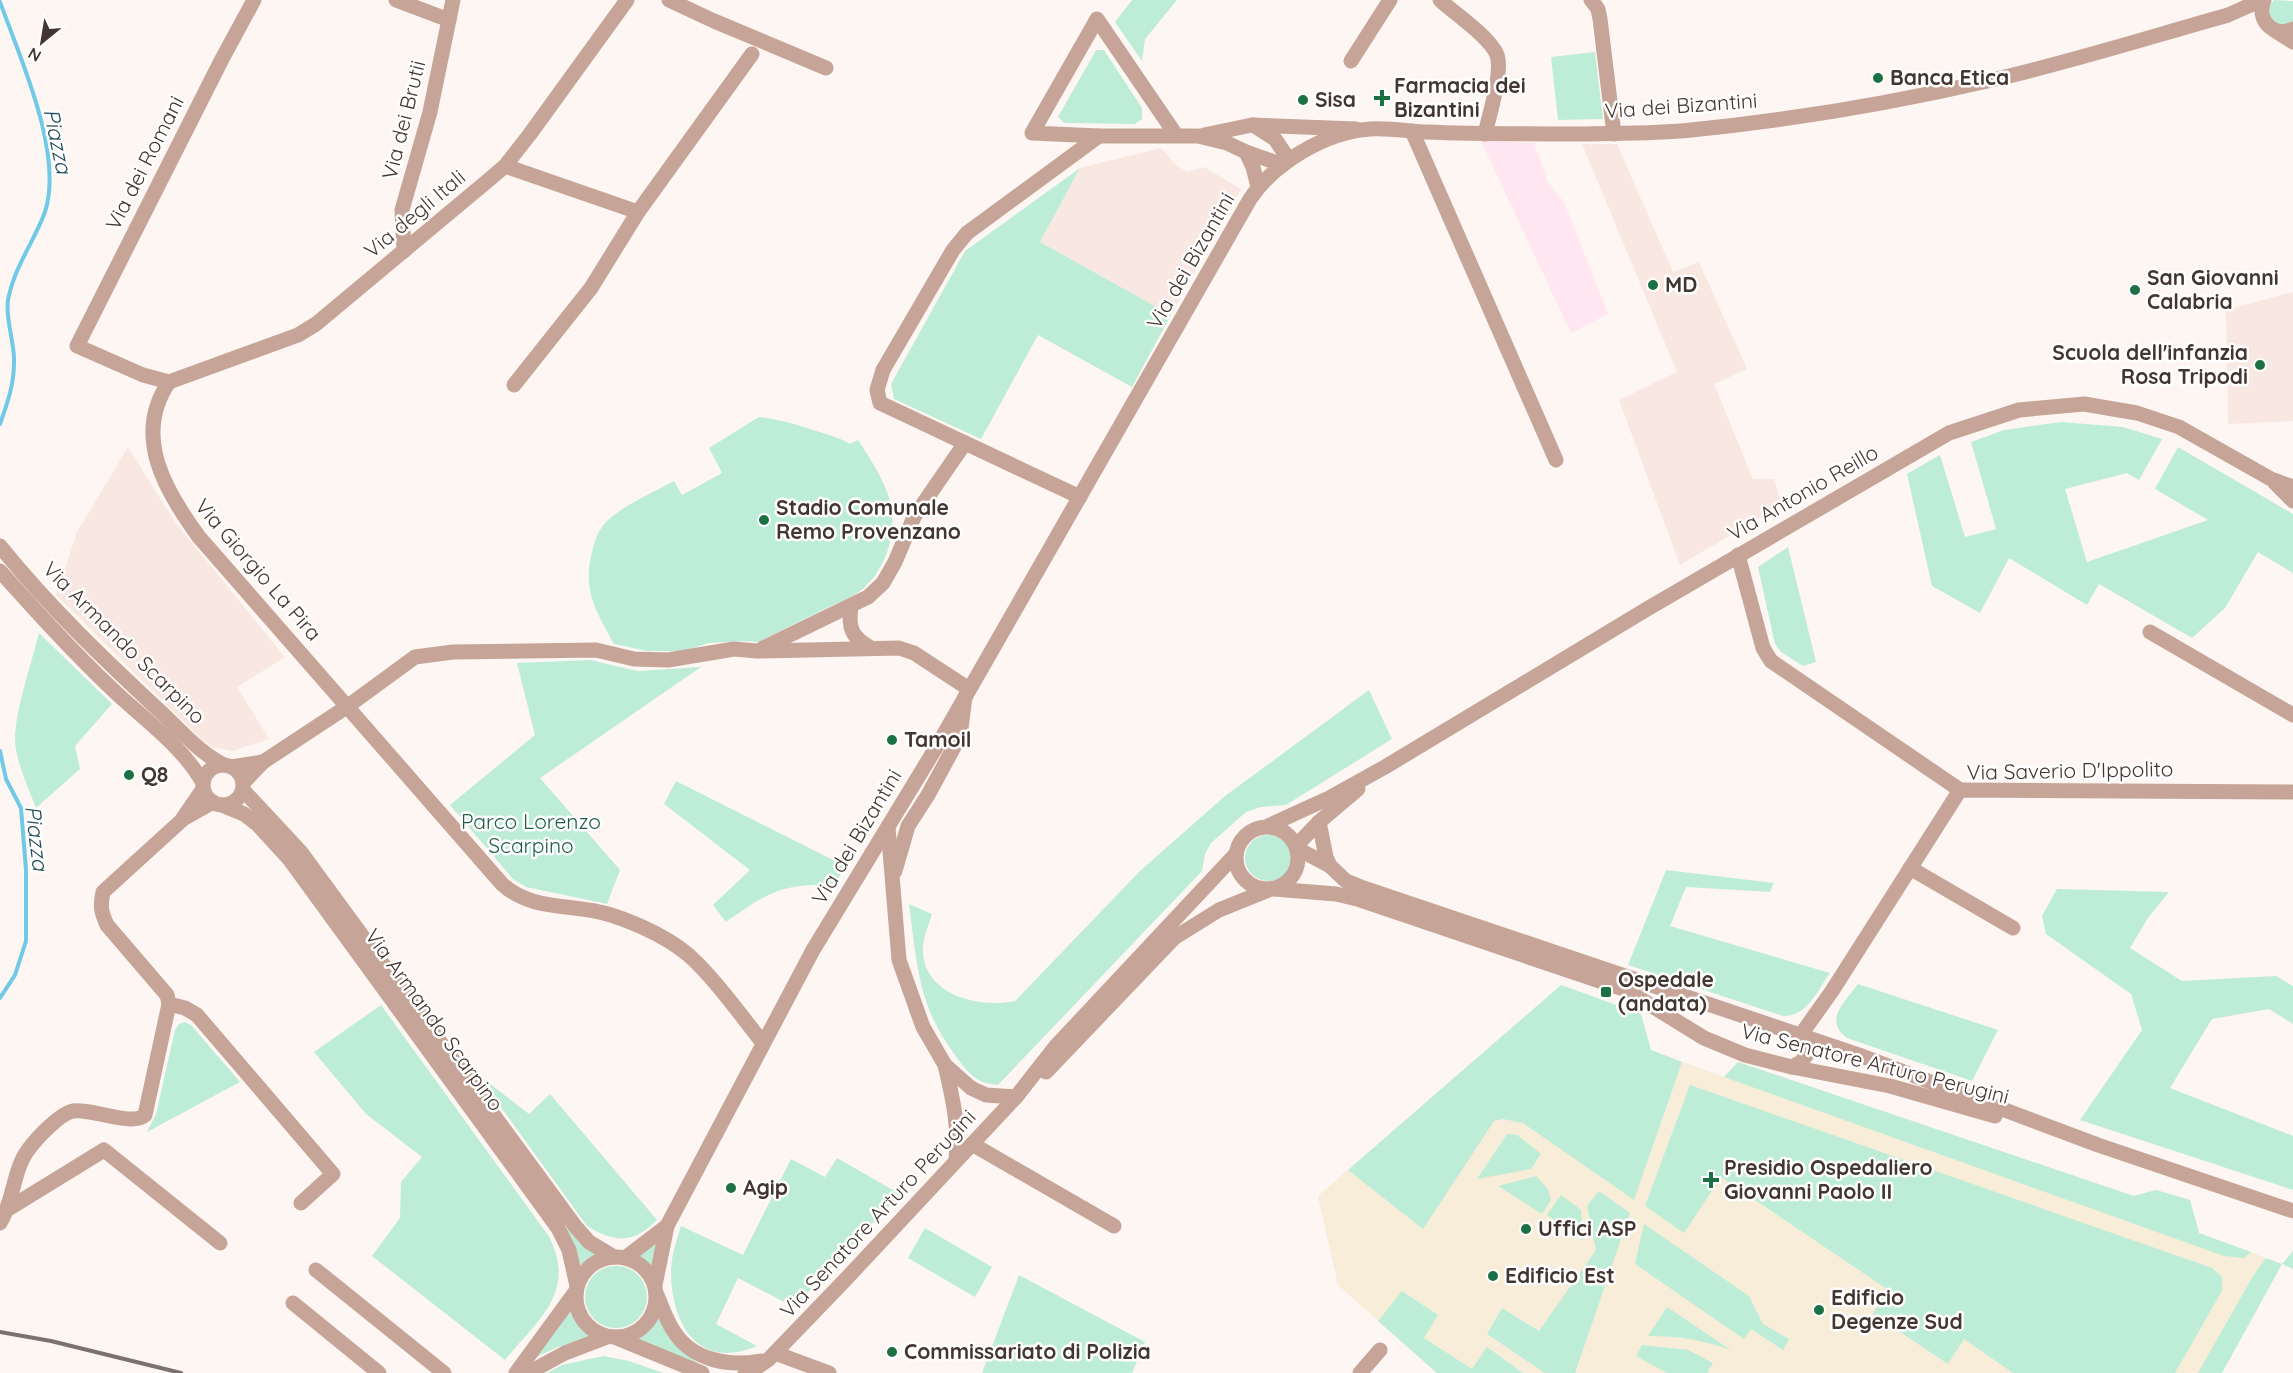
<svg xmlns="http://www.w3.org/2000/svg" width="2293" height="1373" font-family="Quicksand,sans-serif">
<rect width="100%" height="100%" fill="#fdf6f3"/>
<!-- built -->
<g fill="#f9e7e1">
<path d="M1582 144H1617L1673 272 1699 262 1747 369 1714 384 1753 479H1774L1782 505 1680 565 1619 400 1677 372Z"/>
<path d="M1161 148 1177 166 1188 172 1204 167 1241 189 1171 315 1040 242 1080 168Z"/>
<path d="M2293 292V421L2228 424 2226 310Z"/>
<path d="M128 447 175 522 285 657 237 687 269 739 233 751 212 747 201 739 56 595 77 532Z"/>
</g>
<!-- industrial -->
<path fill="#ffe6f0" d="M1481 141 1534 143 1549 185 1564 202 1608 314 1571 333Z"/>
<!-- medical -->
<path fill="#f7edd8" d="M1561 985 1641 1014 1651 1050 1724 1077 1738 1062 2134 1196 2156 1190 2190 1200 2199 1233 2282 1264 2222 1373H1437L1338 1285 1318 1196Z"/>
<!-- green -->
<g fill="#beedd7">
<path d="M1132 0H1177L1145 39 1142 61 1115 22Z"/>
<path d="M2274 0 2293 1V24L2287 28 2270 20 2269 6Z"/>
<path d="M1096 50H1104L1142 108V119L1135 124 1064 123 1058 117Z"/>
<path d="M1595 52 1603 119 1558 120 1551 57Z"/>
<path d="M1080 168 1040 242 1171 315 1132 387 1038 335 981 439 894 399 891 384 965 251Z"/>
<path d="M759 417C781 420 789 422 810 429 824 434 837 436 850 444L858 440C869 457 880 473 887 492 900 524 889 565 864 588 855 596 842 601 831 606 807 618 782 630 758 642L744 641 709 643 683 651H647L614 644C596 611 582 590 592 552 595 539 599 528 609 519 628 503 652 493 674 481L682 495 722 473 709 448Z"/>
<path d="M2061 422 2123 427 2162 439 2139 480 2127 473 2065 489 2087 562 2208 520 2155 489 2178 447 2293 514V573L2258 552 2225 608 2192 638 2099 584 2087 605 2009 558 1980 613 1932 586 1907 474 1940 455 1965 537 1996 529 1971 442 2004 430Z"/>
<path d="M1788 547 1816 662 1803 666 1781 652 1775 644 1758 567Z"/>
<path d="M39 633 112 704 75 746 80 769 36 808C28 787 17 764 15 742 14 713 32 662 39 633Z"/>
<path d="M590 660 638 671 701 667 540 778 620 870 607 904 526 887 513 879 450 805 535 735 517 663Z"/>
<path d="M1369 690 1392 739 1286 805 1261 807 1246 812 1211 843 1205 854 1202 871 998 1085C975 1083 969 1074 955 1055 918 1006 917 964 909 904L932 914C929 925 924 935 923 946 920 994 977 1009 1015 1001L1140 871 1225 796Z"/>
<path d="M676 781 845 866 835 885C783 883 768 892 726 922L713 905 750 870 664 804Z"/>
<circle cx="1268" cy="858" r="23"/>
<path d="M1666 870 1774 883 1770 892 1686 887 1670 926 1830 973C1817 991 1808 1016 1783 1016L1628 965Z"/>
<path d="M2057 889 2169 892 2148 918 2130 948 2182 981 2276 976 2293 986V1024L2269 1009 2212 1019 2170 1088 2293 1136V1190L2080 1120 2142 1030 2131 994 2046 934 2042 916Z"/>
<path d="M1858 984 1998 1030 1972 1081 1847 1038C1823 1020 1845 1002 1858 984Z"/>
<path d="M1561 985 1641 1014 1651 1050 1682 1062 1634 1200 1523 1123 1503 1119 1494 1121 1423 1229 1348 1170Z"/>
<path d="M381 1005 548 1235C578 1291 539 1319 505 1360L372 1256 400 1218 401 1182 422 1157 366 1114 314 1052Z"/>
<path d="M185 1022 191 1025 240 1082 147 1132 156 1114 175 1030 179 1024Z"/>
<path d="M1738 1062 2134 1196 2156 1190 2190 1200 2199 1233 2251 1252 2244 1258 2224 1256 1724 1077Z"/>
<path d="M476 1073 529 1114 550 1094 657 1220C633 1244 615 1243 587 1226Z"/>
<path d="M1690 1085 2212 1268 2222 1277V1291L2175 1373H2013L1964 1339 1948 1364 1873 1314 1887 1289 1721 1177 1684 1233 1645 1206Z"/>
<path d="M1507 1134 1517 1135 1541 1154 1531 1169 1477 1179Z"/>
<path d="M837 1158 900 1194 794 1307 738 1278 716 1324 757 1346C698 1371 671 1324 671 1271 671 1255 677 1240 681 1226L743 1255 791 1159 825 1177Z"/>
<path d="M1536 1176 1548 1189 1551 1200 1542 1214 1498 1186Z"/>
<path d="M1599 1191 1630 1213 1575 1373H1545L1487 1334 1502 1308 1539 1331 1596 1250 1587 1206Z"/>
<path d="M1561 1195 1581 1210 1583 1241 1547 1215Z"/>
<path d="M1644 1224 1749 1296 1763 1324 1789 1339 1783 1350 1751 1329 1744 1339 1635 1264Z"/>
<path d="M566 1227 583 1244 600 1255 592 1259 580 1271Z"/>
<path d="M925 1228 992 1267 975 1297 908 1258Z"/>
<path d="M656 1243 654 1271 636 1257Z"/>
<path d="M2293 1251V1269L2282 1264 2222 1373H2198L2253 1276 2266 1258 2282 1264Z"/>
<circle cx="616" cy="1297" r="31"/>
<path d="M1019 1275 1145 1342 1132 1373H982Z"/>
<path d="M1402 1291 1438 1315 1424 1338 1472 1369 1487 1347 1523 1373H1437L1378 1321Z"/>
<path d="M1667 1307 1731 1350C1702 1340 1680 1336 1648 1336Z"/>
<path d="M570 1308 580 1325 592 1336 591 1338 558 1347 534 1358Z"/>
<path d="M659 1312 676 1344 701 1366 632 1340C646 1334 653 1325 659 1312Z"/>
<path d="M1642 1345 1688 1350 1713 1363 1707 1373H1667L1636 1356Z"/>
<path d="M603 1356 629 1361 663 1373H547L562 1365Z"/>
</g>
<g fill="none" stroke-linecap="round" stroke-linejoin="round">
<!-- stream -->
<g stroke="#70c9e7" stroke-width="4">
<path d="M0 2C20 58 64 153 45 212 34 242 14 267 8 300 5 320 15 342 14 363 14 385 7 404 0 424"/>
<path d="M0 751 6 779 21 808 26 870V941L15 975 0 998"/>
</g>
<!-- minor -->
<g stroke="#c6a598" stroke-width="15">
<path d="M396 0 449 20"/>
<path d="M669 0 714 21 826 68"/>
<path d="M1440 0C1455 14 1490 37 1497 55 1503 72 1489 116 1485 134"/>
<path d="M1591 0 1598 9 1600 19 1614 134"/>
<path d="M2274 30 2293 42"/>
<path d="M1351 61 1390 0"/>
<path d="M1253 125 1275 139 1289 160"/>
<path d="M1412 131 1556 460"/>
<path d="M1176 135 1097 19 1032 133 1099 136H1198L1227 143 1246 152 1253 167 1258 187"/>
<path d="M1204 135 1252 125 1356 129"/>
<path d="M1246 152 1283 165"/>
<path d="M505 166 638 212"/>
<path d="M404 251 402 210 430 112 453 0"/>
<path d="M169 382C132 436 166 492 199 537L502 884C532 912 574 903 611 915 639 924 674 940 695 961 719 984 742 1017 763 1043"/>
<path d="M169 382 298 335 316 324 491 178 505 166 530 134 627 0"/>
<path d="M169 382 143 375 77 346 222 59 254 0"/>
<path d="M514 385 591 288 638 212 752 54"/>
<path d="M2275 483 2293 501"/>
<path d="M1080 497 880 403 877 390 883 370 953 250 967 233 1099 136"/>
<path d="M1738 555 1763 648 1771 661 1960 790"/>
<path d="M851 606C848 628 851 637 871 648"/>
<path d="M2150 632 2293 715"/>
<path d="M763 648 868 597 883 583 895 562 914 517 965 443"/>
<path d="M231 767 263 762"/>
<path d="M243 783 263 762 348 706 415 657 453 652 596 650 634 659 668 660 734 649 757 651 899 648 914 653 969 689"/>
<path d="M183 819 213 802"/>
<path d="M1319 822 1326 857 1330 866"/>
<path d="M1268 826 1329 798 1385 767 1647 609 1949 433 2019 410 2084 404 2137 413 2179 427 2271 479 2293 487"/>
<circle cx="1267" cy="858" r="31"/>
<path d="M888 827 899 960 923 1027 945 1065 971 1088 986 1095 1016 1097"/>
<path d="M1296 846 1319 822 1358 789"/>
<path d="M1298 849 1330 866 1346 881 1361 887 1859 1055 2098 1145 2293 1211"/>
<path d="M1910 868 2013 928"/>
<path d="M895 871 908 826 928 795 960 736 965 697"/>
<path d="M1274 889 1336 894 1357 899 1626 990 1704 1038 1745 1055 1792 1067 1890 1086 1995 1116"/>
<path d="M169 1004 185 1008 197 1015 333 1174 301 1203"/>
<path d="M1800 1036 1832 991 1960 790 2293 792"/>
<path d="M945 1065C953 1100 959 1124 956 1161"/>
<path d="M1792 1067 1801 1062 1809 1052 1804 1037"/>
<path d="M1046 1072 1174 938 1219 910 1271 889"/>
<path d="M972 1144 1114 1226"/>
<path d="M8 1209 104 1150 220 1243"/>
<path d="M0 1223C14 1201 13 1170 28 1150 36 1139 59 1114 73 1111 92 1108 132 1127 145 1115L169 1004 167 995 107 925C101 912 100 906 103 892L181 821 203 789"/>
<path d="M316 1270 444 1373"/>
<path d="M657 1295C662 1307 666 1319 673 1330 691 1360 728 1367 760 1361"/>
<path d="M293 1303 379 1373"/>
<path d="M617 1338 702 1373"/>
<path d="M775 1353 829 1373"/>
<path d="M745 1373H749L769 1359 846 1279 1016 1097 1056 1046 1235 855"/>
<path d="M1360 1373 1380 1350"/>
</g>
<!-- tertiary -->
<g stroke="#c6a598" stroke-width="15">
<path d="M2264 0C2256 20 2273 38 2293 29"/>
<path d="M0 546C49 607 107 662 164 715 182 732 201 754 224 765"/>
<path d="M0 571C36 611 72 651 111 688 142 718 182 745 203 783"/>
<circle cx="223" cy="785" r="20"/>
<path d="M243 790 300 851 575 1226 589 1242 614 1257"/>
<path d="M222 805 244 814 257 824 290 860 558 1228 569 1250 577 1286"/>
<circle cx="616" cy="1297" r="40"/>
<path d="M625 1258 667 1226"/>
<path d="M655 1285 667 1226 813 950 940 741 1250 199C1275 162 1326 132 1370 129 1388 128 1408 131 1426 132 1477 134 1528 134 1579 134 1616 133 1654 134 1691 130 1792 120 1893 103 1992 80 2071 62 2150 37 2228 15L2262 0"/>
<path d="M516 1373 576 1291"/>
<path d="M528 1373 565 1353 607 1337"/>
</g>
<!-- rail -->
<path stroke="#7d716d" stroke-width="4" d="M0 1332 51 1341 181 1373"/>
</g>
<!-- markers -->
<g fill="#1b7144" stroke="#fff" stroke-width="2">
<circle cx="1878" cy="78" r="6"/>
<path d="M1379 89h6v6h6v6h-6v6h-6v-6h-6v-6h6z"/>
<circle cx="1303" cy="100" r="6"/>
<circle cx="1653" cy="285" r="6"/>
<circle cx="2135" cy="290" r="6"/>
<circle cx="2260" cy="365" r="6"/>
<circle cx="764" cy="520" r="6"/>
<circle cx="892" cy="740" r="6"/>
<circle cx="129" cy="775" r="6"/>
<rect x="1600" y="986" width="12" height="12" rx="3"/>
<path d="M1708 1171h6v6h6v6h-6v6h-6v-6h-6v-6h6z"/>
<circle cx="731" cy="1188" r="6"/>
<circle cx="1526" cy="1229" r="6"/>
<circle cx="1493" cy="1276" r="6"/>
<circle cx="1819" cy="1310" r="6"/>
<circle cx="892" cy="1352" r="6"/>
</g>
<g text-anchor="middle" stroke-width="5" stroke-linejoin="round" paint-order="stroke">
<!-- poi labels -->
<g font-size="21" font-weight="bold" fill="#433530" stroke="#fff" text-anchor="start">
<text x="1890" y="85">Banca Etica</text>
<text x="1394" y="93">Farmacia dei<tspan x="1394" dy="24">Bizantini</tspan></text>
<text x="1315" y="107">Sisa</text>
<text x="2147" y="285">San Giovanni<tspan x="2147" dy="24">Calabria</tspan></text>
<text x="1665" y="292">MD</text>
<text x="2248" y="360" text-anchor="end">Scuola dell'infanzia<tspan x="2248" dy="24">Rosa Tripodi</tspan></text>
<text x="776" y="515">Stadio Comunale<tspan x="776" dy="24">Remo Provenzano</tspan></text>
<text x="904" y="747">Tamoil</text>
<text x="141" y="782">Q8</text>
<text x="1618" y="987">Ospedale<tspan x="1618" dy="24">(andata)</tspan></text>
<text x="1724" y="1175">Presidio Ospedaliero<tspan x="1724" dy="24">Giovanni Paolo II</tspan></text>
<text x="743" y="1195">Agip</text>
<text x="1538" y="1236">Uffici ASP</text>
<text x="1505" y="1283">Edificio Est</text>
<text x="1831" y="1305">Edificio<tspan x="1831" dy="24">Degenze Sud</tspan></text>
<text x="904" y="1359">Commissariato di Polizia</text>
</g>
<!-- street labels -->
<g font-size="21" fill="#433530" stroke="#fff">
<text transform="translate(1681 106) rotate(-4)" y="7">Via dei Bizantini</text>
<text transform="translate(404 120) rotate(-76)" y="7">Via dei Brutii</text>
<text transform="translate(145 163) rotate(-63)" y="7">Via dei Romani</text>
<text transform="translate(415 214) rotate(-40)" y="7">Via degli Itali</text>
<text transform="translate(1191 261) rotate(-60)" y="7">Via dei Bizantini</text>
<text transform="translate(1803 493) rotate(-30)" y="7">Via Antonio Reillo</text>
<text transform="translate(258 570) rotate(49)" y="7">Via Giorgio La Pira</text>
<text transform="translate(124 643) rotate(45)" y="7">Via Armando Scarpino</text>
<text transform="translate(2070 771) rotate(-1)" y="7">Via Saverio D'Ippolito</text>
<text transform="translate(857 837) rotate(-59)" y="7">Via dei Bizantini</text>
<text transform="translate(434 1020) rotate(54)" y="7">Via Armando Scarpino</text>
<text transform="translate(1875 1064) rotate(14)" y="7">Via Senatore Arturo Perugini</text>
<text transform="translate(878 1214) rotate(-47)" y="7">Via Senatore Arturo Perugini</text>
</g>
<!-- park labels -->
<g font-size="21" fill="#1f5d45" stroke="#fff">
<text x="531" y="829">Parco Lorenzo<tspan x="531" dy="24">Scarpino</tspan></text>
</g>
<!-- water labels -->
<g font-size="22" font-style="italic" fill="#264e5b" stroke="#fff">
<text transform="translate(58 141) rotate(78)" y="8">Piazza</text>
<text transform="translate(37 838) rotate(83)" y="8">Piazza</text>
</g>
</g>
<!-- north arrow -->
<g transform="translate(42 42) rotate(210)" stroke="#ffffff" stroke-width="4.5" paint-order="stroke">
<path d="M0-4.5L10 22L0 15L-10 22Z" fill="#433530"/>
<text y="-9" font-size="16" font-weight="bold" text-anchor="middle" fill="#433530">N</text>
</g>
</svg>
